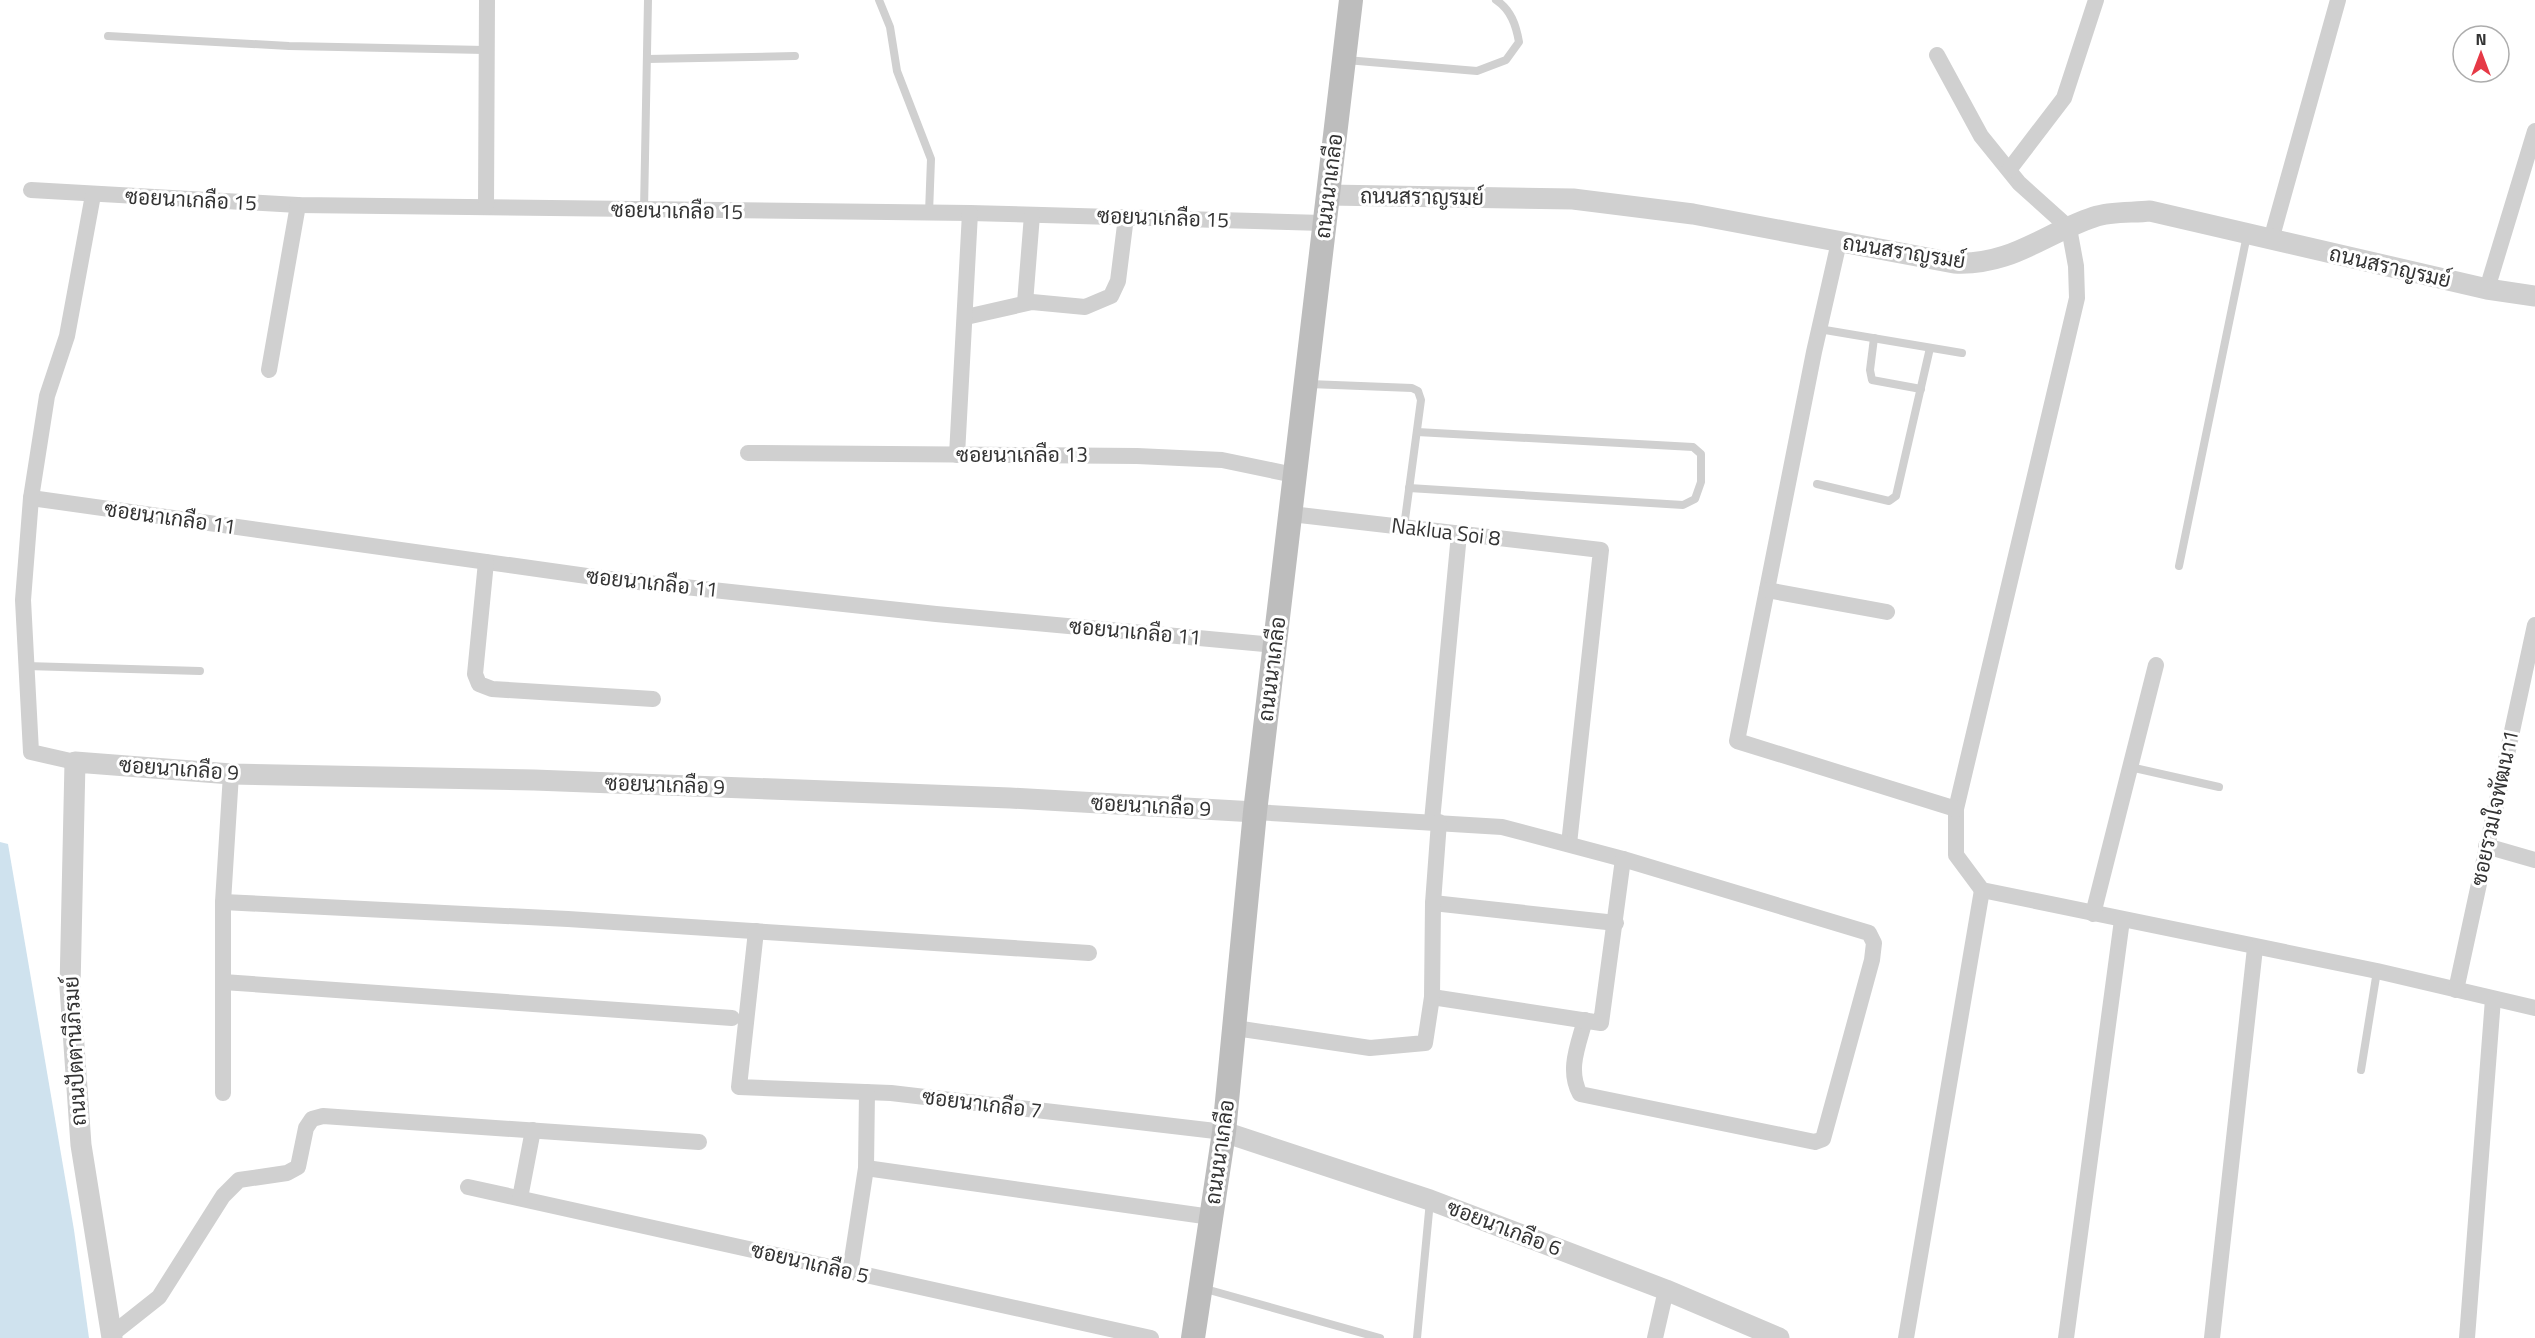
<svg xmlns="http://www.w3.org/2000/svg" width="2535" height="1338" font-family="'Titillium Web',Sarabun,sans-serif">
<rect width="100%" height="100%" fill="#fff"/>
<!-- water -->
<path fill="#cfe2ee" d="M0 842 8 844 74 1230 89 1338H0Z"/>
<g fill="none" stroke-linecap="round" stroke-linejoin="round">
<!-- service -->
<g stroke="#d0d0d0" stroke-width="8">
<path d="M879 0 890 27 897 71 931 159 929 213"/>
<path d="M108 36 289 46 485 50"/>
<path d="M647 59 795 56"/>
<path d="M1346 60 1477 71 1506 60 1519 42C1516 25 1511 10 1496 0"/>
<path d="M644 210 648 0"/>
<path d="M1819 329 1962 353"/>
<path d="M1874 338 1870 370 1872 380 1921 389"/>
<path d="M1309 384 1412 388 1418 391 1421 400 1404 527"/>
<path d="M1817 484 1889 501 1896 496 1930 348"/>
<path d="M1409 488 1683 505 1695 499 1701 482V454L1693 447 1417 432"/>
<path d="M2179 566 2247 235"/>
<path d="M26 666 200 671"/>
<path d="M2130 767 2219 787"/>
<path d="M2361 1070 2377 971"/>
<path d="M1202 1288 1380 1338"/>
<path d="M1417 1338 1430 1201"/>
</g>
<!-- minor -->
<g stroke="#d0d0d0" stroke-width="16">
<path d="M1937 55 1981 136 2019 183 2069 228 2076 266 2077 298 1956 809V855L1982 890 2377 971 2535 1008"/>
<path d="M2009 170 2064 98 2096 0"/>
<path d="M31 190 298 205 970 213 1323 223"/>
<path d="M486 207 487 0"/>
<path d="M2271 240 2338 0"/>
<path d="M1839 242 1814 352 1737 741 1956 809"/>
<path d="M2487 289 2535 131"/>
<path d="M1025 303 1032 215"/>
<path d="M966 317 1032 302 1085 307 1111 296 1118 281 1126 217"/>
<path d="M269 370 298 205"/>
<path d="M748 453 1137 456 1222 460 1294 475"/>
<path d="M957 455 970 213"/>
<path d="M31 498 601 578 936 614 1275 645"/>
<path d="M1291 514 1601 550 1569 844"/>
<path d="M486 562 475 674 479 684 492 689 653 699"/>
<path d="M1767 590 1887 612"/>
<path d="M75 762 31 752 23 600 31 498 47 396 67 336 93 195"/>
<path d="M1255 812 1502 827 1623 859 1869 933 1874 943 1872 960 1823 1139 1815 1142 1580 1094C1567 1070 1578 1046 1585 1020"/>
<path d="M1432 821 1459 534"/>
<path d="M2486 846 2535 860"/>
<path d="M223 902 568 919 1089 953"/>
<path d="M1433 903 1616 923"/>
<path d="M2093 914 2156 665"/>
<path d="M756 931 739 1087 891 1093 1224 1132"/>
<path d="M223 982 732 1018"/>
<path d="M2456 990 2535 625"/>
<path d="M1432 997 1601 1023 1623 859"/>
<path d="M1235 1028 1370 1048 1425 1043 1432 997 1433 903 1439 822"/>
<path d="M223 1093V902L231 774"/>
<path d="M866 1168 1211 1217"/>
<path d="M468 1187 1151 1338"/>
<path d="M520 1198 533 1130"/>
<path d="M850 1272 866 1168 867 1092"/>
<path d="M111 1335 159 1297 223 1196 239 1180 287 1173 298 1167 306 1128 312 1119 323 1116 699 1142"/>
<path d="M1655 1338 1666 1290"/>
<path d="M1906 1338 1982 890"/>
<path d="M2066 1338 2122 920"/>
<path d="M2212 1338 2255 948"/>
<path d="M2467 1338 2493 999"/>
</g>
<!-- tertiary -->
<g stroke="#d0d0d0" stroke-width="21">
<path d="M1328 195 1573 199 1693 214 1954 263C2011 266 2043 234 2094 217 2111 211 2133 213 2150 211L2487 289 2535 296"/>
<path d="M1224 1132 1430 1200 1666 1290 1779 1338"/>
<path d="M112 1338 81 1145 70 988 75 762 231 774 534 780 1010 798 1255 812"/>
</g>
<!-- secondary -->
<path stroke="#bdbdbd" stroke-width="24" d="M1193 1338 1224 1132 1255 812 1351 0"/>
</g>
<g text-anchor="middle" stroke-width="6" stroke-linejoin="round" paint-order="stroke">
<!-- street labels -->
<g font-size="21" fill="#333" stroke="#fff">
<text transform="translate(1329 186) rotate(-83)" y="7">ถนนนาเกลือ</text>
<text transform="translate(1422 197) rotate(1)" y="7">ถนนสราญรมย์</text>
<text transform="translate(191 200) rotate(3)" y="7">ซอยนาเกลือ 15</text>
<text transform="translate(677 211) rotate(1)" y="7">ซอยนาเกลือ 15</text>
<text transform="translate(1163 218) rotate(2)" y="7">ซอยนาเกลือ 15</text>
<text transform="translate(1904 252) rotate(9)" y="7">ถนนสราญรมย์</text>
<text transform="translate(2390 267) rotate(13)" y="7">ถนนสราญรมย์</text>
<text x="1022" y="462">ซอยนาเกลือ 13</text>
<text transform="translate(170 518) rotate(8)" y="7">ซอยนาเกลือ 11</text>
<text transform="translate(1446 532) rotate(7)" y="7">Naklua Soi 8</text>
<text transform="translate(652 583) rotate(6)" y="7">ซอยนาเกลือ 11</text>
<text transform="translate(1135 632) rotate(5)" y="7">ซอยนาเกลือ 11</text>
<text transform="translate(1272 669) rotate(-83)" y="7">ถนนนาเกลือ</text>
<text transform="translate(179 769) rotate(4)" y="7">ซอยนาเกลือ 9</text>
<text transform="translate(665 785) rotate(2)" y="7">ซอยนาเกลือ 9</text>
<text transform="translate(1151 806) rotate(3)" y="7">ซอยนาเกลือ 9</text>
<text transform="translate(2495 808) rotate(-78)" y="7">ซอยรวมใจพัฒนา1</text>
<text transform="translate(75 1051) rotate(-93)" y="7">ถนนปัตตานีภิรมย์</text>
<text transform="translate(982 1104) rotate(7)" y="7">ซอยนาเกลือ 7</text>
<text transform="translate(1220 1152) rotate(-82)" y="7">ถนนนาเกลือ</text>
<text transform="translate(1504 1228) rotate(21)" y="7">ซอยนาเกลือ 6</text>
<text transform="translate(810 1263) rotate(13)" y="7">ซอยนาเกลือ 5</text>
</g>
</g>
<!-- north arrow -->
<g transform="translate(2481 54)"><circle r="28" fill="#ffffff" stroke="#adadad" stroke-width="1.5"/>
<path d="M0-4.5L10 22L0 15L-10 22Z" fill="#e63946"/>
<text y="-9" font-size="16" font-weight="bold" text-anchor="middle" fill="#333333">N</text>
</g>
</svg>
